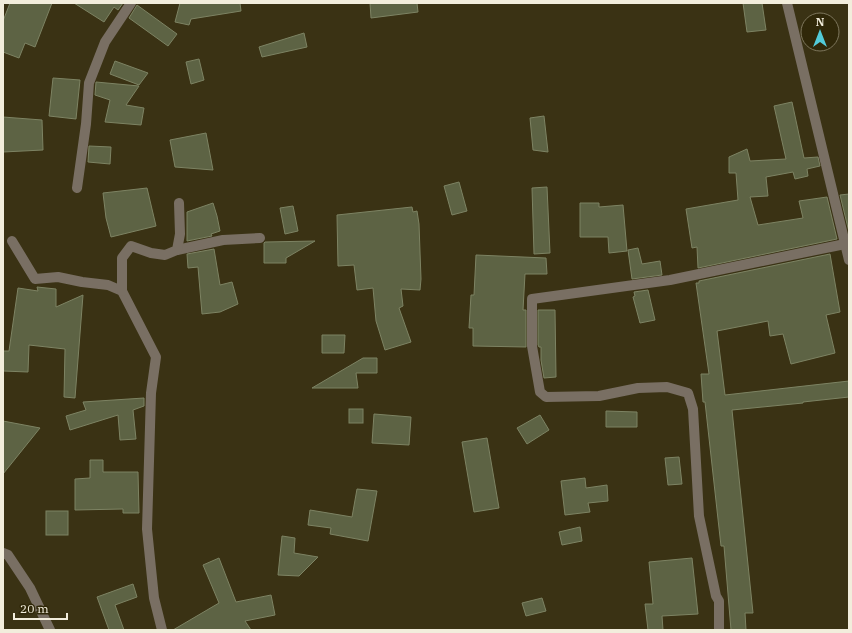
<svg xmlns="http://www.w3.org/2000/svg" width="852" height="633" font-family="'IBM Plex Serif',serif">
<rect width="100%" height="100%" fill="#3a3214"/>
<!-- building -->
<g fill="#5d6344" stroke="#7d8363">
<path d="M10 3H52L35 47 25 43 19 58 3 52V21Z"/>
<path d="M74 3H123L118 10 114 7 104 22Z"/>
<path d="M180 3H240L241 11 191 19 189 25 175 22Z"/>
<path d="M370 3H417L418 12 371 18Z"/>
<path d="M743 3H762L766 30 747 32Z"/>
<path d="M137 5 177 34 168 46 129 18Z"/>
<path d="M304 33 307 47 262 57 259 47Z"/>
<path d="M199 59 204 80 191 84 186 62Z"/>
<path d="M115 61 148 73 139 85 110 74Z"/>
<path d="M53 78 80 80 76 119 49 116Z"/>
<path d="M96 82 139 86 126 105 144 108 141 125 105 122 110 100 95 95Z"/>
<path d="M792 102 804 158 818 157 820 166 807 169 808 176 795 179 793 172 766 177 768 196 750 197 758 225 803 218 799 201 827 197 837 239 698 268 697 247 692 248 686 209 738 200 736 173H729V157L747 149 750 161 786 159 774 106Z"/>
<path d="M544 116 548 152 533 150 530 118Z"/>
<path d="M3 117 42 120 43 150 3 152Z"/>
<path d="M206 133 213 170 175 167 170 140Z"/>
<path d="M89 146 111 147 110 164 88 162Z"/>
<path d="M459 182 467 211 452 215 444 186Z"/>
<path d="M547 187 550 253 534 254 532 188Z"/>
<path d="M147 188 156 226 111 237 106 218 103 193Z"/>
<path d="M849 194V232L840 195Z"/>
<path d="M213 203 217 216 220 231 211 234 212 236 187 241V212Z"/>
<path d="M580 203H599V207L623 205 627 251 609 253 608 237H580Z"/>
<path d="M293 206 298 231 285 234 280 208Z"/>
<path d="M412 207 413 212 417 211 419 224 421 279 420 290 401 289 403 306 399 308 411 342 385 350 376 321 373 288 357 290 354 265 338 266 337 215Z"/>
<path d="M315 241 286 258V263H264V243L265 242Z"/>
<path d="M638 248 642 264 660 261 662 275 632 279 628 250Z"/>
<path d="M214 249 220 285 232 282 238 304 220 312 202 314 198 267 188 268 187 254Z"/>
<path d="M830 254 840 312 826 315 835 353 791 364 783 334 770 336 768 321 717 331 725 395 849 381V397L803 402V403L732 410 753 613H745L746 630H731L724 546H721L705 402H703L701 374H709L696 283H699V281Z"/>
<path d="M476 255 546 258 547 274H525L523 310H526V347L473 346V328H469L471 295H474Z"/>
<path d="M37 287 56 289V307L83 295 75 398 64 397 65 349 29 345 28 372 3 371V351H9L18 288 38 291Z"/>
<path d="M648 290 655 320 640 323 633 297 635 296 634 292Z"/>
<path d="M538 310H555L556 377 544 378 541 360V347H539L538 345Z"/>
<path d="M322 335H345L344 353H322Z"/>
<path d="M363 358H377V373H356L358 388H312Z"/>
<path d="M144 398V406L133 410 136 439 120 440 118 415 70 430 66 416 86 410 83 402Z"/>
<rect x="349" y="409" width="14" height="14"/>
<path d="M606 411 637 412V427H606Z"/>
<path d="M374 414 411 417 409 445 372 443Z"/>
<path d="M540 415 549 430 527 444 517 428Z"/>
<path d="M3 421 40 428 3 474Z"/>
<path d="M487 438 499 508 474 512 462 442Z"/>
<path d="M679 457 682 484 668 485 665 458Z"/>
<path d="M90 460H103V472H138L139 513H123V509L75 510V479L90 478Z"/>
<path d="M585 478 586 488 607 485 608 501 588 503 590 512 565 515 561 481Z"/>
<path d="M357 489 377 491 368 541 330 534 331 528 308 525 310 510 352 517Z"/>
<rect x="46" y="511" width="22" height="24"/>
<path d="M580 527 582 541 562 545 559 532Z"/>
<path d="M282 536 295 538 294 553 318 557 299 576 278 575Z"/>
<path d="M219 558 236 602 271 595 275 615 245 621 251 630H173L219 603 203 565Z"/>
<path d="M692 558 698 614 662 616 663 630H648L645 604H653L649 562Z"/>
<path d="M133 584 137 597 115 605 124 630H109L97 597Z"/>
<path d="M542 598 546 611 526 616 522 603Z"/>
</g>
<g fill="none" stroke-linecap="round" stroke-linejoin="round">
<!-- street -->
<g stroke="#796f63" stroke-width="10">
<path d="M787 3 849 260"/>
<path d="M77 188 86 124 89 83 105 42 131 3"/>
<path d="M12 241 35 279 58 277 82 282 108 285 122 291 156 357 151 393 147 529 154 598 162 630"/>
<path d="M177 250 223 240 260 238"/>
<path d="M122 291V258L131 246 151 253 165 255 177 250 180 234 179 203"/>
<path d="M3 553 8 555 30 588 50 630"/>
<path d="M719 630V601L716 596 699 516 693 409 688 393 667 387 638 388 599 396 546 397 540 392 532 346V299L670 280 845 244"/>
</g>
</g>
<!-- border -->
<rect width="852" height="633" fill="none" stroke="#f2eddc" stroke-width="8"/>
<!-- north arrow -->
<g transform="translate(820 32)"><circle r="19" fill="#302809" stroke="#7e775d"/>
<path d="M0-3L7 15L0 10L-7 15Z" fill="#52cbd8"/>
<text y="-6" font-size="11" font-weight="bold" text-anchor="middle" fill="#f2eddc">N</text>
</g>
<!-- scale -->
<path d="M14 613v6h53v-6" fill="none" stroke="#f2eddc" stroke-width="2"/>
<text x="20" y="613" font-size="12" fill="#f2eddc" stroke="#302809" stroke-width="3" paint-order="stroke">20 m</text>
</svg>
